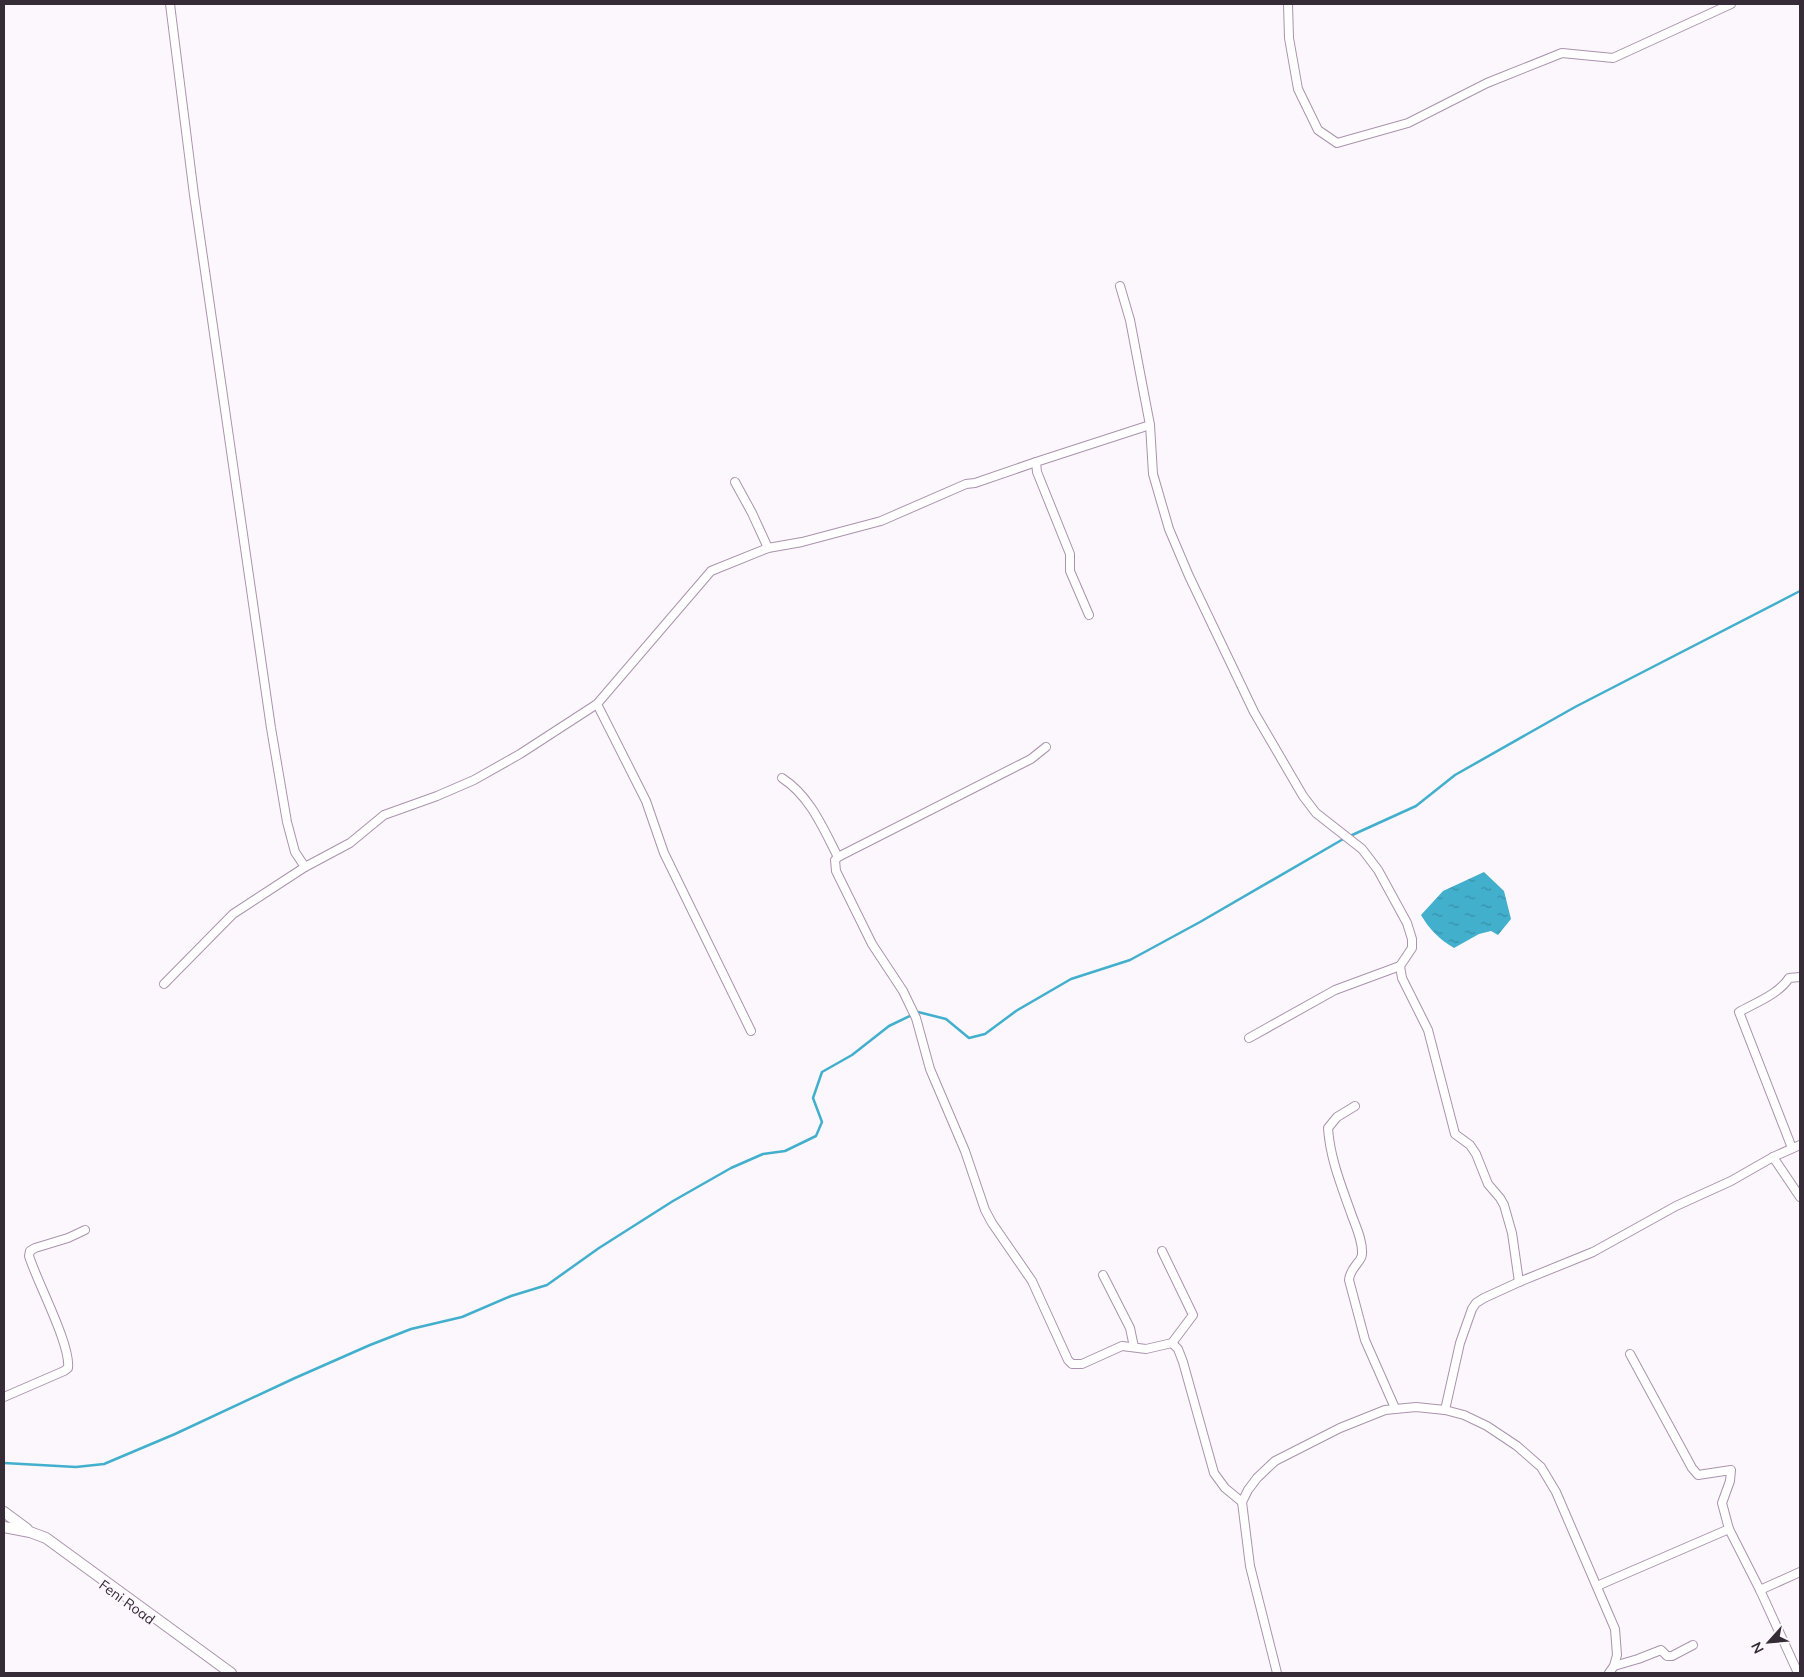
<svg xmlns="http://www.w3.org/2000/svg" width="1804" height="1677" font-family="Mulish,sans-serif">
<defs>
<pattern id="water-ripples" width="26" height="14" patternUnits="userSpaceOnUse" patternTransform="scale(1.25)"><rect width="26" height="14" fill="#42afcd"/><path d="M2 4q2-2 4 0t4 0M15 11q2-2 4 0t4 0" fill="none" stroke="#388fa7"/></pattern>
</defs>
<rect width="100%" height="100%" fill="#fcf7fd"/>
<!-- water -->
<path fill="url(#water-ripples)" d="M1484 872 1504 891 1511 919 1498 935 1491 931 1479 934 1454 948C1440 940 1429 929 1421 915L1443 891Z"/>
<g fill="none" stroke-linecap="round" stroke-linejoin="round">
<!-- stream -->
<g stroke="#42afcd" stroke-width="2.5">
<path d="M1350 836 1416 806 1455 775 1575 707 1800 591"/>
<path d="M4 1463 76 1467 104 1464 175 1434 295 1378 370 1345 411 1329 462 1317 511 1296 547 1285 599 1248 673 1201 731 1168 763 1154 785 1151 816 1136 822 1122 813 1098 822 1072 852 1055 889 1026 918 1012 946 1019 969 1038 985 1034 1016 1011 1071 979 1130 960 1200 922 1345 838"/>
</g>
<defs>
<g id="street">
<path d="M170 4 194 195 271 728 287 822 295 852 305 867"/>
<path d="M1288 4 1289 38 1298 89 1318 130 1337 143 1408 123 1487 83 1562 53 1613 58 1731 4"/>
<path d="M1120 286 1130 320 1141 378 1150 425 1153 474 1169 529 1189 576 1254 712 1303 796 1316 813 1362 849 1378 870 1407 923 1412 939V948L1400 966 1402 978 1428 1030 1455 1134 1470 1145 1476 1154 1488 1184 1500 1198 1504 1205 1512 1233 1519 1282"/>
<path d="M735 482 752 513 768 548"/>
<path d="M1089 615 1070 571V554L1037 472 1036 462 1150 425"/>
<path d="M597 704 646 801 664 853 751 1031"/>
<path d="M1046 747 1031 759 838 857 835 860 836 871 872 944 903 991 916 1018 930 1069 965 1151 985 1210 992 1223 1032 1281 1068 1360 1072 1364H1082L1122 1346 1146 1349 1172 1343 1193 1315 1162 1251"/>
<path d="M782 778C810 796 823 828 838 857"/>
<path d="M164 984 233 914 305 867 350 843 384 815 437 796 474 780 520 754 597 704 711 571 768 548 802 542 881 521 966 484 975 483 1036 462"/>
<path d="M1249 1038 1335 990 1400 966"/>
<path d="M1355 1106 1337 1117 1328 1128C1330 1158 1341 1185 1351 1213 1355 1225 1363 1240 1362 1254 1362 1262 1350 1267 1349 1280L1365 1340 1395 1408"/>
<path d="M1792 1148 1739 1012C1755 1003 1779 994 1789 978L1800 977"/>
<path d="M1773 1157 1800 1197"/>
<path d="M1103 1275 1130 1328 1134 1347"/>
<path d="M1172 1343 1178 1349 1183 1362 1214 1473 1225 1488 1242 1502"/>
<path d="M1630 1354 1692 1468 1698 1475 1731 1470 1730 1481 1722 1503 1729 1529 1760 1590 1798 1673"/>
<path d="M4 1397 64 1371 68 1368C71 1345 37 1282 29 1256L30 1251 35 1248 68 1238 85 1230"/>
<path d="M1445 1410 1460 1343 1472 1309 1476 1303 1484 1298 1519 1282 1593 1252 1676 1206 1731 1181 1773 1157 1800 1145"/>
<path d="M1597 1586 1729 1529"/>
<path d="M1760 1590 1800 1572"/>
<path d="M1614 1666 1638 1659 1661 1650 1667 1656H1672L1693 1645"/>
<path d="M1277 1673 1250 1566 1242 1502 1248 1490 1257 1478 1275 1461 1340 1428 1385 1410 1416 1407 1445 1410 1464 1415 1487 1426 1517 1446 1541 1467 1556 1492 1615 1629 1617 1655 1614 1666 1609 1673"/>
</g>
<g id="secondary">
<path d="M4 1512 27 1529"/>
<path d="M4 1527 30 1532 46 1538 231 1673"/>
</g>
</defs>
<!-- street casing -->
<use href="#street" stroke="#aa93ad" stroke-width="10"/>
<!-- secondary casing -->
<use href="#secondary" stroke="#aa93ad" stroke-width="12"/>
<!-- street -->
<use href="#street" stroke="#fff" stroke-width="8"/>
<!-- secondary -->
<use href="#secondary" stroke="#fff" stroke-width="10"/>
</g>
<g text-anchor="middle" stroke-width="4.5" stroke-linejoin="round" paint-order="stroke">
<!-- street labels -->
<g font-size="14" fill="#362c37" stroke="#fcf7fd">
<text transform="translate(127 1602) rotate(36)" y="5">Feni Road</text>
</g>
</g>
<!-- border -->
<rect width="1804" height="1677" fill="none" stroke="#362c37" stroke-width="10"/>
<!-- north arrow -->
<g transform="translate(1769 1642) rotate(243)" stroke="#fcf7fd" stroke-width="4" paint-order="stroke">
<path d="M0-4L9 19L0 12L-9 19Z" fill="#362c37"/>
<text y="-8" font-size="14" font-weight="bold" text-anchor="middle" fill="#362c37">N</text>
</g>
</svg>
